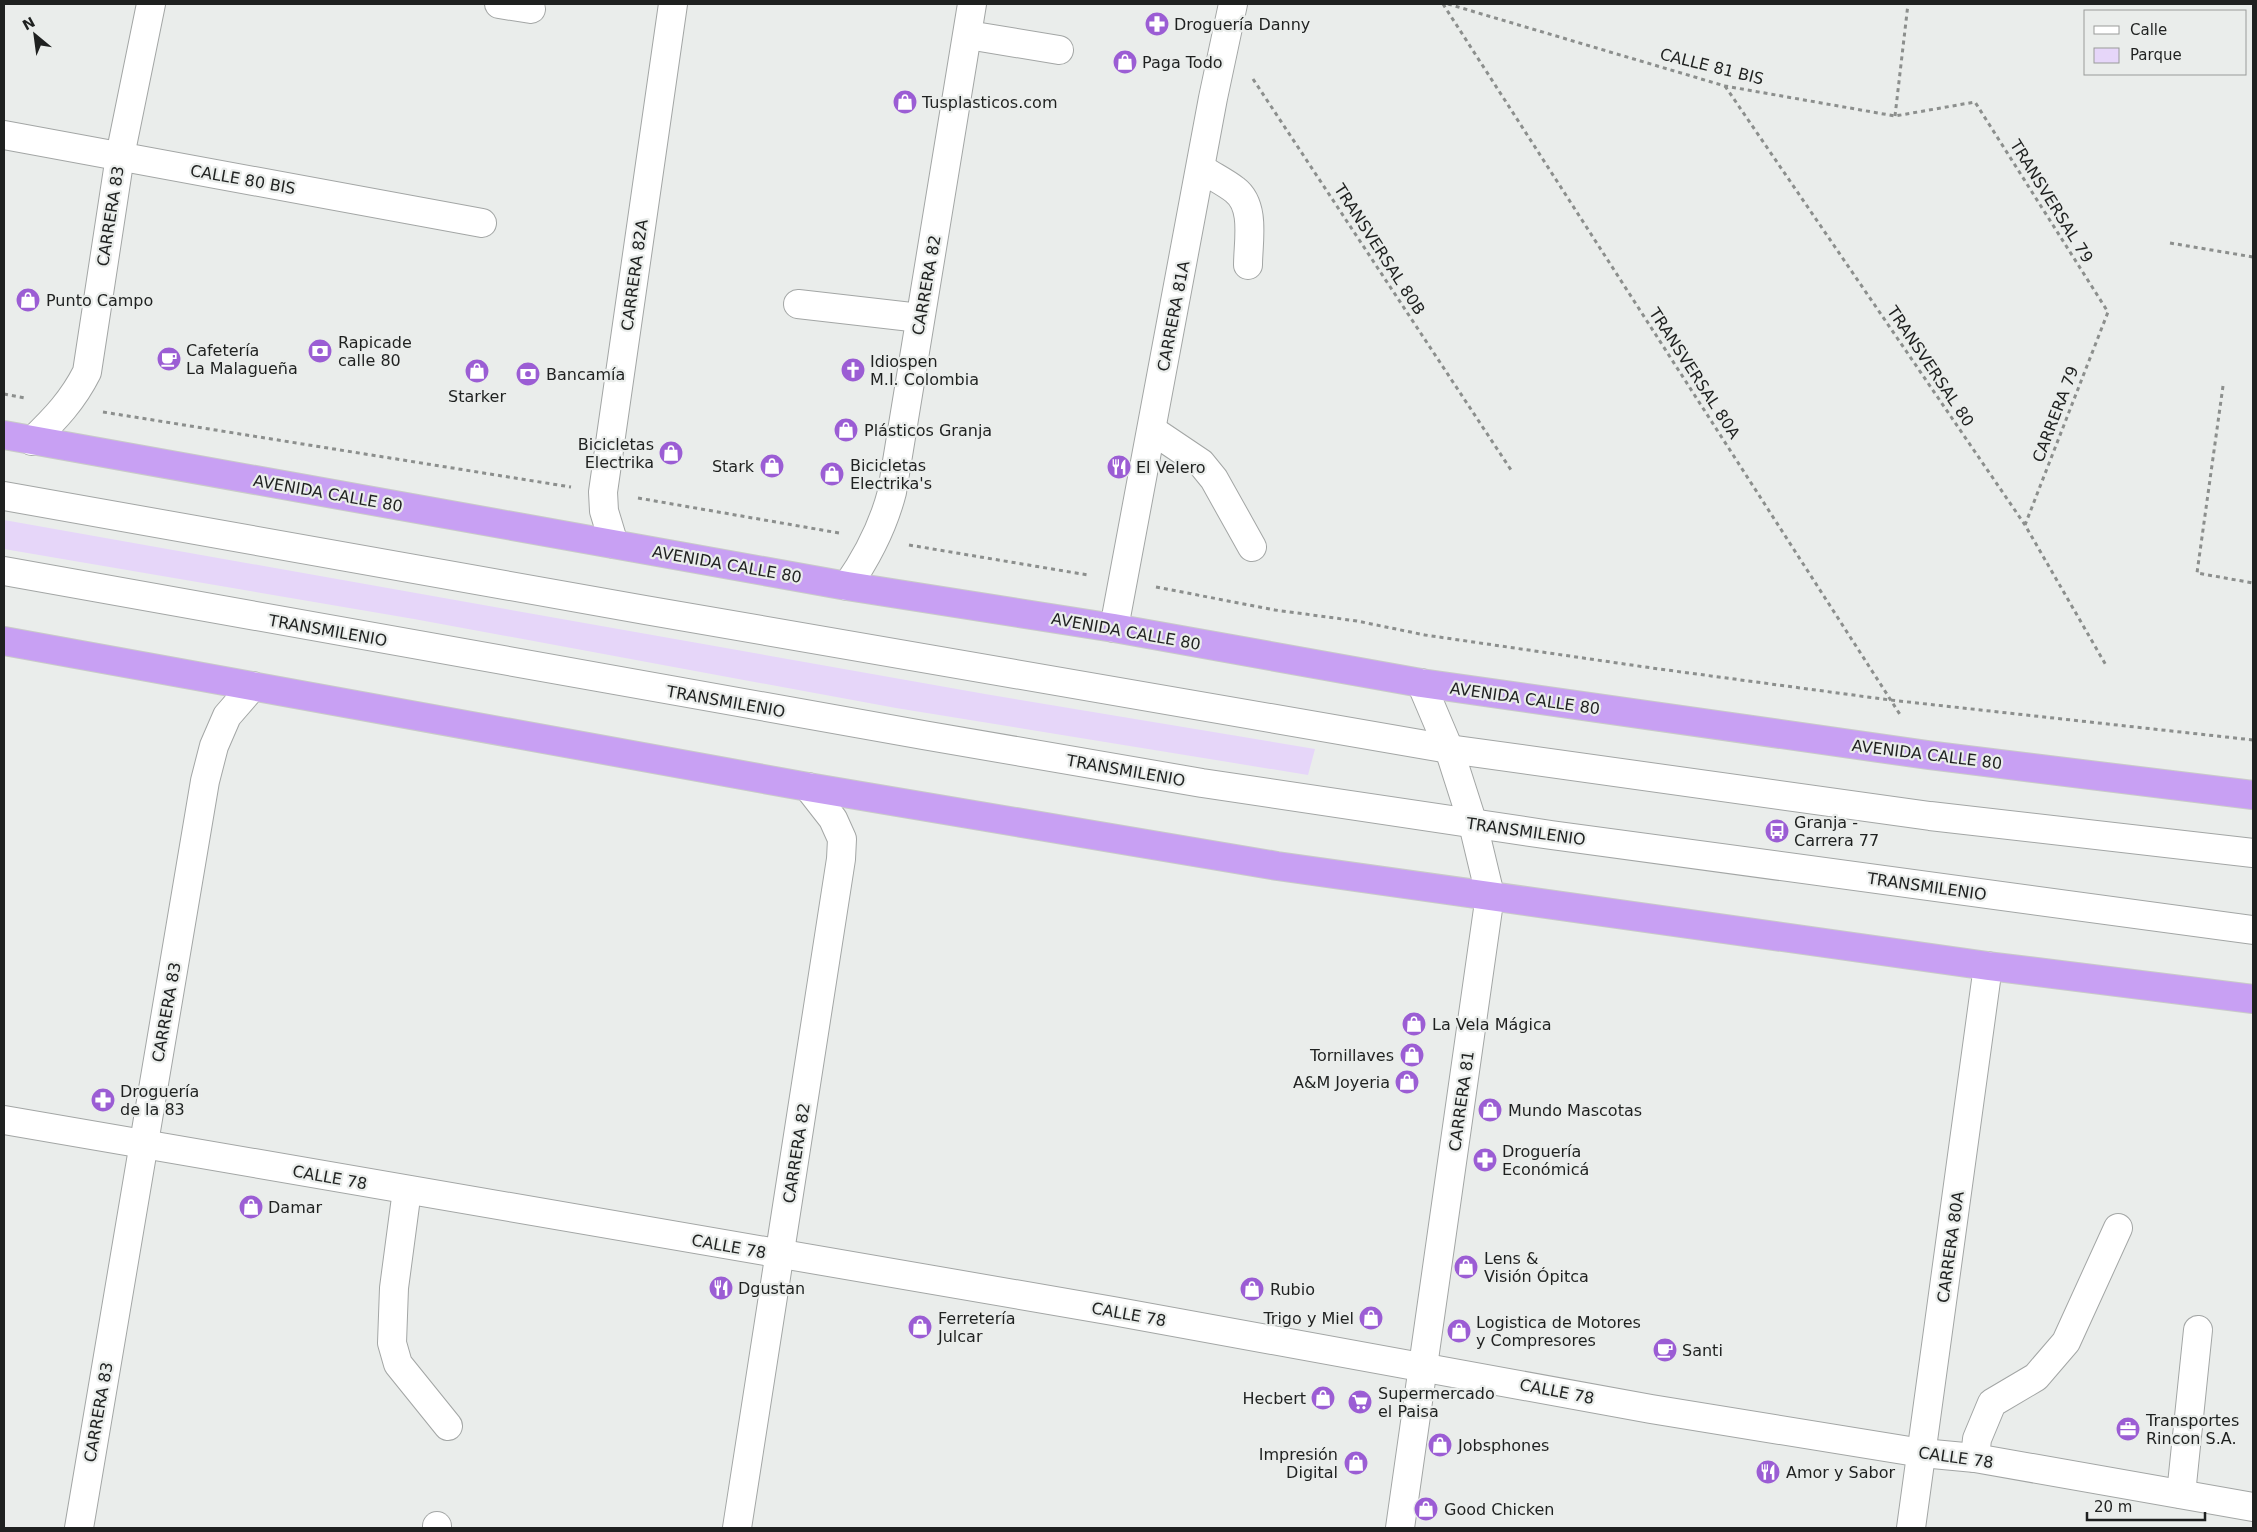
<svg xmlns="http://www.w3.org/2000/svg" width="2257" height="1532" font-family="'DejaVu Sans',sans-serif">
<rect width="100%" height="100%" fill="#eaedeb"/>
<!-- green -->
<path fill="#e6d6f9" d="M4 520 985 694 1315 749 1308 775 896 708 414 619 4 549Z"/>
<g fill="none" stroke-linecap="round" stroke-linejoin="round">
<defs>
<g id="minor">
<path d="M499 4 531 9"/>
<path d="M968 35 1059 50"/>
<path d="M4 135 482 223"/>
<path d="M1202 169C1212 176 1225 182 1235 190 1256 206 1248 242 1248 265"/>
<path d="M798 304 920 318"/>
<path d="M1152 430 1201 463 1214 479 1252 547"/>
<path d="M32 441C55 419 73 400 87 372L120 156 151 4"/>
<path d="M4 496 645 610 1449 749 1930 816 2253 853"/>
<path d="M614 544 604 511 603 492 673 4"/>
<path d="M4 571 923 735 1202 783 1551 835 2253 930"/>
<path d="M847 586C868 556 883 527 892 492L972 4"/>
<path d="M1114 628 1213 98 1233 4"/>
<path d="M4 1120 1113 1311 1651 1409 1922 1453 1975 1458 2253 1507"/>
<path d="M407 1190 394 1288 392 1343 398 1364 448 1426"/>
<path d="M1975 1458 1977 1439 1992 1403 2036 1377 2066 1342 2118 1228"/>
<path d="M2181 1494 2198 1330"/>
<path d="M79 1528 205 781 214 746 227 716 253 686"/>
<path d="M437 1528V1526"/>
<path d="M737 1528 841 859 842 839 833 819 808 787"/>
<path d="M1400 1528 1490 895 1473 824 1449 749 1421 683"/>
<path d="M1911 1528 1988 966"/>
</g>
<g id="highway">
<path d="M4 435 847 586 1114 628 1421 683 1928 755 2253 795"/>
<path d="M4 641 808 787 1277 866 1988 966 2253 999"/>
</g>
</defs>
<!-- minor casing -->
<use href="#minor" stroke="#a3a6a5" stroke-width="30"/>
<!-- highway casing -->
<use href="#highway" stroke="#c9cac9" stroke-width="30"/>
<!-- path -->
<g stroke="#8c8f8d" stroke-width="3" stroke-dasharray="4 4" stroke-linecap="butt">
<path d="M1443 4 1901 716"/>
<path d="M1448 4 1725 86 1895 116 1975 102 2108 312 2025 525"/>
<path d="M1253 79 1513 473"/>
<path d="M1725 86 2025 525 2107 667"/>
<path d="M1895 116 1908 4"/>
<path d="M2170 243 2253 257"/>
<path d="M2223 386 2197 573 2253 583"/>
<path d="M4 394 25 398"/>
<path d="M103 412 571 487"/>
<path d="M638 498 839 533"/>
<path d="M909 545 1088 575"/>
<path d="M1156 587 1275 610 1357 621 1425 635 1652 668 1890 700 2253 740"/>
</g>
<!-- minor -->
<use href="#minor" stroke="#fff" stroke-width="28"/>
<!-- highway -->
<use href="#highway" stroke="#c8a0f3" stroke-width="28"/>
</g>
<!-- icons -->
<defs>
<symbol id="pharmacy-disc" viewBox="-11 -11 22 22"><circle r="9.5" fill="#9b5dd4" stroke="#eaedeb"/><path d="M-2-6h4v4h4v4h-4v4h-4v-4h-4v-4h4Z" fill="#fff"/></symbol>
<symbol id="shop-disc" viewBox="-11 -11 22 22"><circle r="9.5" fill="#9b5dd4" stroke="#eaedeb"/><path d="M-5-2.5h2.3a2.7 3.5 0 0 1 5.4 0H5L5.5 6h-11ZM-1.5-2.5h3a1.5 2.3 0 0 0-3 0Z" fill="#fff"/></symbol>
<symbol id="bank-disc" viewBox="-11 -11 22 22"><circle r="9.5" fill="#9b5dd4" stroke="#eaedeb"/><path d="M-6-4H6V4H-6ZM0-2.3a2.3 2.3 0 1 0 0 4.6a2.3 2.3 0 1 0 0-4.6Z" fill="#fff"/></symbol>
<symbol id="cafe-disc" viewBox="-11 -11 22 22"><circle r="9.5" fill="#9b5dd4" stroke="#eaedeb"/><path d="M-5.5-4.5H6V0H3Q3 3.5 0 3.5H-2.5Q-5.5 3.5-5.5 0ZM3-3.2v2h1.7v-2ZM-6 4.5H4V6H-6Z" fill="#fff"/></symbol>
<symbol id="church-disc" viewBox="-11 -11 22 22"><circle r="9.5" fill="#9b5dd4" stroke="#eaedeb"/><path d="M-1.2-6h2.4v3.5h3.3v2.4h-3.3V6h-2.4V-.1h-3.3v-2.4h3.3Z" fill="#fff"/></symbol>
<symbol id="restaurant-disc" viewBox="-11 -11 22 22"><circle r="9.5" fill="#9b5dd4" stroke="#eaedeb"/><path d="M-5-6h1v4h1v-4h1v4h1v-4h1v5L-1.5 .5V6h-2V.5L-5-1ZM5-6V6H3V1.5H1.5Q1.5-4 5-6Z" fill="#fff"/></symbol>
<symbol id="bus-disc" viewBox="-11 -11 22 22"><circle r="9.5" fill="#9b5dd4" stroke="#eaedeb"/><path d="M-5-6H5V4H4V6H2V4H-2V6H-4V4H-5ZM-3.5-4V0h7V-4ZM-3.5 1.2v1.5H-2V1.2ZM2 1.2v1.5H3.5V1.2Z" fill="#fff"/></symbol>
<symbol id="supermarket-disc" viewBox="-11 -11 22 22"><circle r="9.5" fill="#9b5dd4" stroke="#eaedeb"/><path d="M-6-5.5h2.5l.6 2H6L4.5 2H-2.5L-4.4-4H-6ZM-1.5 3.2a1.3 1.3 0 1 0 .1 0ZM3 3.2a1.3 1.3 0 1 0 .1 0Z" fill="#fff"/></symbol>
<symbol id="office-disc" viewBox="-11 -11 22 22"><circle r="9.5" fill="#9b5dd4" stroke="#eaedeb"/><path d="M-6-3h4V-5.5h4V-3h4V5H-6ZM-1-4.5V-3h2v-1.5ZM-6 0V1H6V0Z" fill="#fff"/></symbol>
</defs>
<g fill-rule="evenodd">
<use href="#pharmacy-disc" x="1143" y="10" width="28" height="28"/>
<use href="#shop-disc" x="1111" y="48" width="28" height="28"/>
<use href="#shop-disc" x="891" y="88" width="28" height="28"/>
<use href="#shop-disc" x="14" y="286" width="28" height="28"/>
<use href="#bank-disc" x="306" y="337" width="28" height="28"/>
<use href="#cafe-disc" x="155" y="345" width="28" height="28"/>
<use href="#church-disc" x="839" y="356" width="28" height="28"/>
<use href="#shop-disc" x="463" y="357" width="28" height="28"/>
<use href="#bank-disc" x="514" y="360" width="28" height="28"/>
<use href="#shop-disc" x="832" y="416" width="28" height="28"/>
<use href="#shop-disc" x="657" y="439" width="28" height="28"/>
<use href="#shop-disc" x="758" y="452" width="28" height="28"/>
<use href="#restaurant-disc" x="1105" y="453" width="28" height="28"/>
<use href="#shop-disc" x="818" y="460" width="28" height="28"/>
<use href="#bus-disc" x="1763" y="817" width="28" height="28"/>
<use href="#shop-disc" x="1400" y="1010" width="28" height="28"/>
<use href="#shop-disc" x="1398" y="1041" width="28" height="28"/>
<use href="#shop-disc" x="1393" y="1068" width="28" height="28"/>
<use href="#pharmacy-disc" x="89" y="1086" width="28" height="28"/>
<use href="#shop-disc" x="1476" y="1096" width="28" height="28"/>
<use href="#pharmacy-disc" x="1471" y="1146" width="28" height="28"/>
<use href="#shop-disc" x="237" y="1193" width="28" height="28"/>
<use href="#shop-disc" x="1452" y="1253" width="28" height="28"/>
<use href="#restaurant-disc" x="707" y="1274" width="28" height="28"/>
<use href="#shop-disc" x="1238" y="1275" width="28" height="28"/>
<use href="#shop-disc" x="1357" y="1304" width="28" height="28"/>
<use href="#shop-disc" x="906" y="1313" width="28" height="28"/>
<use href="#shop-disc" x="1445" y="1317" width="28" height="28"/>
<use href="#cafe-disc" x="1651" y="1336" width="28" height="28"/>
<use href="#shop-disc" x="1309" y="1384" width="28" height="28"/>
<use href="#supermarket-disc" x="1346" y="1388" width="28" height="28"/>
<use href="#office-disc" x="2114" y="1415" width="28" height="28"/>
<use href="#shop-disc" x="1426" y="1431" width="28" height="28"/>
<use href="#shop-disc" x="1342" y="1449" width="28" height="28"/>
<use href="#restaurant-disc" x="1754" y="1458" width="28" height="28"/>
<use href="#shop-disc" x="1412" y="1495" width="28" height="28"/>
</g>
<g text-anchor="middle" stroke-width="4.5" stroke-linejoin="round" paint-order="stroke">
<!-- poi labels -->
<g font-size="16" fill="#1f2120" stroke="#eaedeb" text-anchor="start">
<text x="1174" y="30">Droguería Danny</text>
<text x="1142" y="68">Paga Todo</text>
<text x="922" y="108">Tusplasticos.com</text>
<text x="46" y="306">Punto Campo</text>
<text x="338" y="348">Rapicade<tspan x="338" dy="18">calle 80</tspan></text>
<text x="186" y="356">Cafetería<tspan x="186" dy="18">La Malagueña</tspan></text>
<text x="870" y="367">Idiospen<tspan x="870" dy="18">M.I. Colombia</tspan></text>
<text x="546" y="380">Bancamía</text>
<text x="477" y="402" text-anchor="middle">Starker</text>
<text x="864" y="436">Plásticos Granja</text>
<text x="654" y="450" text-anchor="end">Bicicletas<tspan x="654" dy="18">Electrika</tspan></text>
<text x="850" y="471">Bicicletas<tspan x="850" dy="18">Electrika's</tspan></text>
<text x="754" y="472" text-anchor="end">Stark</text>
<text x="1136" y="473">El Velero</text>
<text x="1794" y="828">Granja -<tspan x="1794" dy="18">Carrera 77</tspan></text>
<text x="1432" y="1030">La Vela Mágica</text>
<text x="1394" y="1061" text-anchor="end">Tornillaves</text>
<text x="1390" y="1088" text-anchor="end">A&amp;M Joyeria</text>
<text x="120" y="1097">Droguería<tspan x="120" dy="18">de la 83</tspan></text>
<text x="1508" y="1116">Mundo Mascotas</text>
<text x="1502" y="1157">Droguería<tspan x="1502" dy="18">Económicá</tspan></text>
<text x="268" y="1213">Damar</text>
<text x="1484" y="1264">Lens &amp;<tspan x="1484" dy="18">Visión Ópitca</tspan></text>
<text x="738" y="1294">Dgustan</text>
<text x="1270" y="1295">Rubio</text>
<text x="938" y="1324">Ferretería<tspan x="938" dy="18">Julcar</tspan></text>
<text x="1354" y="1324" text-anchor="end">Trigo y Miel</text>
<text x="1476" y="1328">Logistica de Motores<tspan x="1476" dy="18">y Compresores</tspan></text>
<text x="1682" y="1356">Santi</text>
<text x="1378" y="1399">Supermercado<tspan x="1378" dy="18">el Paisa</tspan></text>
<text x="1306" y="1404" text-anchor="end">Hecbert</text>
<text x="2146" y="1426">Transportes<tspan x="2146" dy="18">Rincon S.A.</tspan></text>
<text x="1458" y="1451">Jobsphones</text>
<text x="1338" y="1460" text-anchor="end">Impresión<tspan x="1338" dy="18">Digital</tspan></text>
<text x="1786" y="1478">Amor y Sabor</text>
<text x="1444" y="1515">Good Chicken</text>
</g>
<!-- street labels -->
<g font-size="16" fill="#1f2120" stroke="#eaedeb">
<text transform="translate(1712 66) rotate(14)" y="6">CALLE 81 BIS</text>
<text transform="translate(243 179) rotate(10)" y="6">CALLE 80 BIS</text>
<text transform="translate(2052 201) rotate(58)" y="6">TRANSVERSAL 79</text>
<text transform="translate(110 216) rotate(-81)" y="6">CARRERA 83</text>
<text transform="translate(1380 249) rotate(57)" y="6">TRANSVERSAL 80B</text>
<text transform="translate(634 275) rotate(-82)" y="6">CARRERA 82A</text>
<text transform="translate(926 285) rotate(-80)" y="6">CARRERA 82</text>
<text transform="translate(1173 316) rotate(-79)" y="6">CARRERA 81A</text>
<text transform="translate(1931 366) rotate(56)" y="6">TRANSVERSAL 80</text>
<text transform="translate(1695 373) rotate(57)" y="6">TRANSVERSAL 80A</text>
<text transform="translate(2055 414) rotate(-69)" y="6">CARRERA 79</text>
<text transform="translate(328 493) rotate(10)" y="6">AVENIDA CALLE 80</text>
<text transform="translate(727 564) rotate(10)" y="6">AVENIDA CALLE 80</text>
<text transform="translate(328 630) rotate(10)" y="6">TRANSMILENIO</text>
<text transform="translate(1126 631) rotate(10)" y="6">AVENIDA CALLE 80</text>
<text transform="translate(1525 698) rotate(8)" y="6">AVENIDA CALLE 80</text>
<text transform="translate(726 701) rotate(10)" y="6">TRANSMILENIO</text>
<text transform="translate(1927 754) rotate(7)" y="6">AVENIDA CALLE 80</text>
<text transform="translate(1126 770) rotate(10)" y="6">TRANSMILENIO</text>
<text transform="translate(1526 831) rotate(8)" y="6">TRANSMILENIO</text>
<text transform="translate(1927 886) rotate(8)" y="6">TRANSMILENIO</text>
<text transform="translate(166 1012) rotate(-80)" y="6">CARRERA 83</text>
<text transform="translate(1461 1101) rotate(-82)" y="6">CARRERA 81</text>
<text transform="translate(796 1153) rotate(-81)" y="6">CARRERA 82</text>
<text transform="translate(330 1177) rotate(10)" y="6">CALLE 78</text>
<text transform="translate(729 1246) rotate(10)" y="6">CALLE 78</text>
<text transform="translate(1950 1247) rotate(-82)" y="6">CARRERA 80A</text>
<text transform="translate(1129 1314) rotate(10)" y="6">CALLE 78</text>
<text transform="translate(1557 1391) rotate(11)" y="6">CALLE 78</text>
<text transform="translate(98 1412) rotate(-80)" y="6">CARRERA 83</text>
<text transform="translate(1956 1457) rotate(8)" y="6">CALLE 78</text>
</g>
</g>
<!-- border -->
<rect width="2257" height="1532" fill="none" stroke="#1f2120" stroke-width="10"/>
<!-- legend -->
<rect x="2084" y="10" width="162" height="65" fill="#eaedeb" stroke="#999b9a"/>
<rect x="2094" y="26" width="25" height="8" fill="#ffffff" stroke="#999b9a"/>
<text x="2130" y="35" font-size="15" fill="#1f2120">Calle</text>
<rect x="2094" y="48" width="25" height="15" fill="#e6d6f9" stroke="#999b9a"/>
<text x="2130" y="60" font-size="15" fill="#1f2120">Parque</text>
<!-- north arrow -->
<g transform="translate(35 35) rotate(331)" stroke="#eaedeb" stroke-width="4" paint-order="stroke">
<path d="M0-4L9 19L0 12L-9 19Z" fill="#1f2120"/>
<text y="-8" font-size="14" font-weight="bold" text-anchor="middle" fill="#1f2120">N</text>
</g>
<!-- scale -->
<path d="M2087 1512v8h118v-8" fill="none" stroke="#1f2120" stroke-width="2.5"/>
<text x="2094" y="1512" font-size="15" fill="#1f2120" stroke="#eaedeb" stroke-width="4" paint-order="stroke">20 m</text>
</svg>
